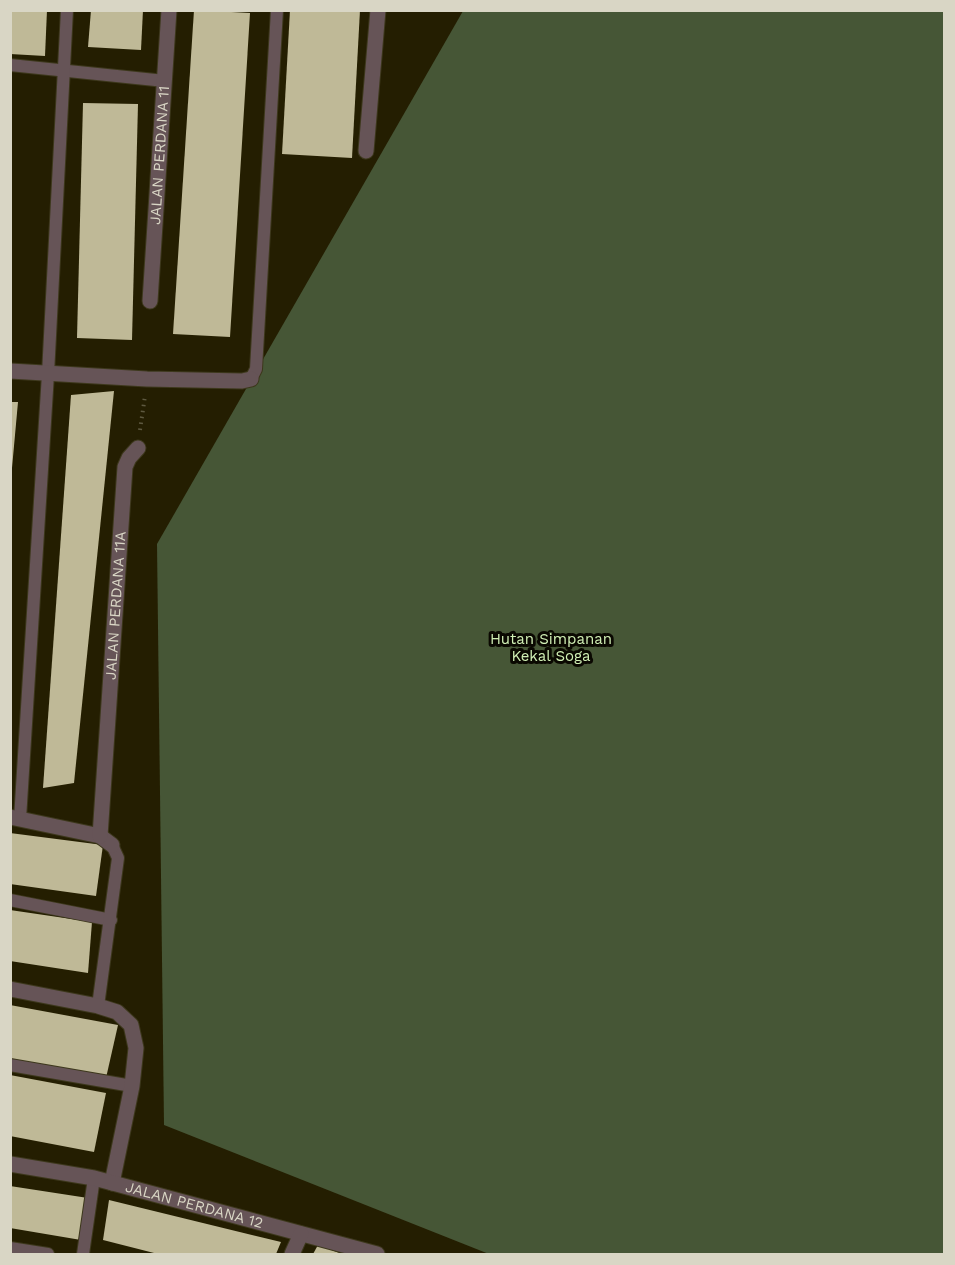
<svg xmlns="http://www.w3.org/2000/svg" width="955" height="1265" font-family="'Work Sans',sans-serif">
<rect width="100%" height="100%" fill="#241e01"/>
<!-- forest -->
<path fill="#465636" d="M463 11H944V1254H489L164 1125 157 544Z"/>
<!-- building -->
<g fill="#bfb997">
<path d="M10 10H47L45 56 10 54Z"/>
<path d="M91 10H143L141 50 88 47Z"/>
<path d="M194 10 250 13 230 337 173 334Z"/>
<path d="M290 10H360L352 158 282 154Z"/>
<path d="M83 103 138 104 132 340 77 338Z"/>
<path d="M114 391 74 783 43 788 71 395Z"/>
<path d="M10 402H18L12 468H10Z"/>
<path d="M10 833 103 845 96 896 10 884Z"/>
<path d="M10 910 92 922 88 973 10 961Z"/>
<path d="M10 1005 118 1025 106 1078 10 1060Z"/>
<path d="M10 1075 106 1093 94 1152 10 1136Z"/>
<path d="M10 1186 88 1198 81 1240 10 1228Z"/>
<path d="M109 1200 281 1242 276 1254H158L103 1240Z"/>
<path d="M318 1245 342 1254H313Z"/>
</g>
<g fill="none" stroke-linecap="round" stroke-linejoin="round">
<defs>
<g id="lane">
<path d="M10 65 165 81"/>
<path d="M251 379 256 369 277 10"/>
<path d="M20 819 48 374 67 10"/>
<path d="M10 900 111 920"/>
<path d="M98 1006 118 858 112 845"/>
<path d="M10 1065 132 1086"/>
<path d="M10 1248 48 1254"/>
<path d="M83 1254 94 1178"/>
</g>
<g id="street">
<path d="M366 151 378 10"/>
<path id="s1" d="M150 301 169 10"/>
<path d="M10 371 147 379 242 381 251 379"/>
<path d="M10 817 100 836 112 845"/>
<path id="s2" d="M100 836 125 467 129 458 138 448"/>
<path d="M10 989 98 1006 117 1012 131 1025 136 1048 132 1086 112 1183"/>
<path id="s3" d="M10 1164 94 1178 377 1254"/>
<path d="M292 1254 301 1234"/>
</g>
</defs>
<!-- lane casing -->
<use href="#lane" stroke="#3d381c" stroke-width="14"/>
<!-- street casing -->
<use href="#street" stroke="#3d381c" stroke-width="17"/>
<!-- path -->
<path stroke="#5e5940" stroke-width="4" stroke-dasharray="1.5 4.5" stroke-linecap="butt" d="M140 430 145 396"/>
<!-- lane -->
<use href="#lane" stroke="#665457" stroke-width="12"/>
<!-- street -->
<use href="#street" stroke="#665457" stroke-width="15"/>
</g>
<g text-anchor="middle" stroke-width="6" stroke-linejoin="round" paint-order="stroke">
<!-- street labels -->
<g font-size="15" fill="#d9d6c5" stroke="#0a0801">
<text dy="5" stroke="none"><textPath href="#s1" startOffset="146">JALAN PERDANA 11</textPath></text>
<text dy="5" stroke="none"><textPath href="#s2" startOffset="231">JALAN PERDANA 11A</textPath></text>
<text dy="5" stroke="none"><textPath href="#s3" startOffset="189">JALAN PERDANA 12</textPath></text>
</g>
<!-- park labels -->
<g font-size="15" fill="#d1f0b5" stroke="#0a0801">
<text x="551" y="644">Hutan Simpanan<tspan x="551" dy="17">Kekal Soga</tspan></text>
</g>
</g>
<!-- border -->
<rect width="955" height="1265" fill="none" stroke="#d9d6c5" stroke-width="24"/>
</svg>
